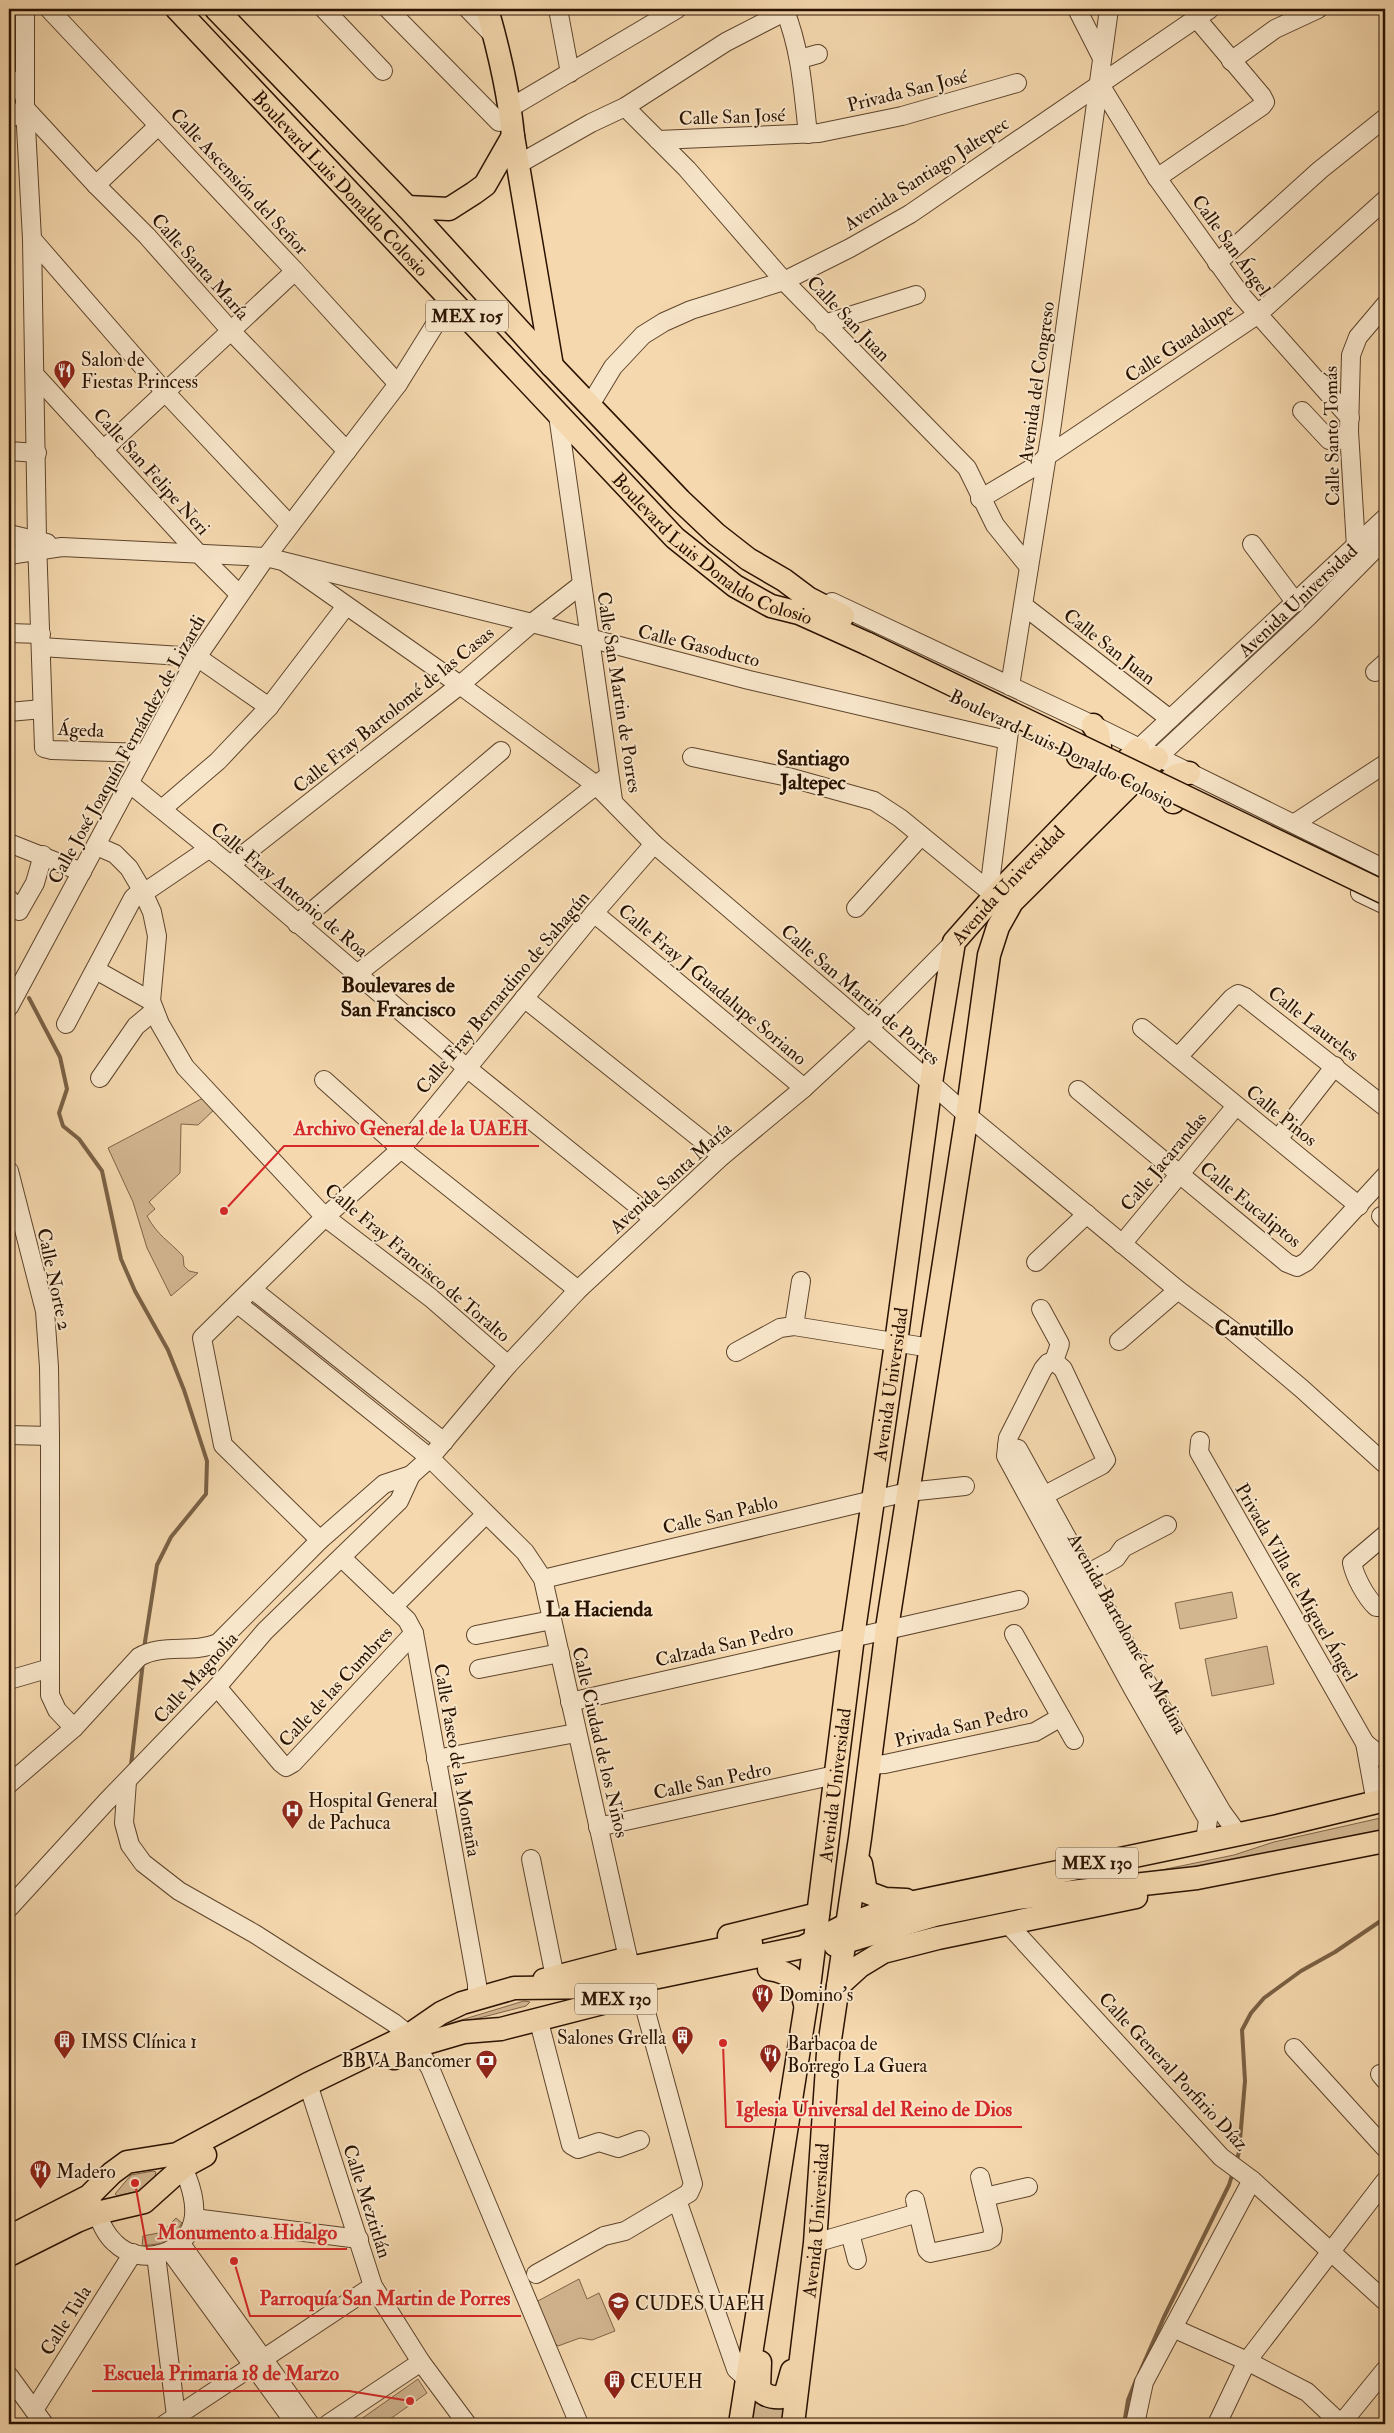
<svg xmlns="http://www.w3.org/2000/svg" width="1394" height="2433" font-family="'IM FELL Double Pica',serif">
<rect width="100%" height="100%" fill="#f5d8ae"/>
<filter id="stains"><feTurbulence type="fractalNoise" baseFrequency=".004" numOctaves="4"/><feColorMatrix values="0 0 0 0 .2 0 0 0 0 .09 0 0 0 0 .02 0 0 0 .5 -.17"/></filter>
<radialGradient id="worn" r=".72"><stop offset=".6" stop-color="#630" stop-opacity="0"/><stop offset="1" stop-color="#630" stop-opacity=".3"/></radialGradient>
<!-- green -->
<g fill="#d2b690" stroke="#7e6448">
<path d="M205 1097 216 1108 198 1125 181 1124 180 1173 149 1202 155 1209 147 1216C158 1236 168 1240 183 1256L184 1266 189 1271 198 1273 171 1296 147 1248 133 1202 108 1148Z"/>
<path d="M1232 1592 1237 1618 1180 1629 1175 1603Z"/>
<path d="M1267 1646 1274 1684 1212 1696 1205 1659Z"/>
<path d="M1385 1817V1833L1143 1879 1142 1874 1234 1855 1274 1842Z"/>
<path d="M524 2001 530 2002 526 2006 448 2026V2024Z"/>
<path d="M153 2171 156 2172 155 2176 139 2191 117 2196 115 2194 131 2175Z"/>
<path d="M176 2218 182 2223 173 2237 166 2228Z"/>
<path d="M158 2233 164 2243 142 2246 143 2236Z"/>
<path d="M579 2279 587 2299 599 2293 615 2331 592 2340 580 2338 558 2346 553 2341 536 2302Z"/>
<path d="M418 2379 427 2393 383 2424H354Z"/>
<path d="M753 2395 768 2406 789 2409 787 2424H748Z"/>
</g>
<g fill="none" stroke-linecap="round" stroke-linejoin="round">
<!-- stream -->
<g stroke="#7a6145" stroke-width="4">
<path d="M9 970 13 977"/>
<path d="M29 998 60 1057 67 1089 59 1113 63 1126 79 1139 102 1171 121 1259 135 1291 168 1350 184 1390 207 1461 206 1494 171 1537 157 1565 144 1648"/>
<path d="M131 1765 143 1662"/>
<path d="M1236 2163 1239 2152 1245 2081 1242 2030 1251 2013 1264 1998 1301 1971 1335 1952 1385 1918"/>
<path d="M1139 2374 1164 2317 1229 2185 1233 2172"/>
<path d="M1124 2424 1128 2400 1136 2380"/>
</g>
<defs>
<g id="minor">
<path d="M25 9V108L32 239 37 540 44 748 52 750 145 753"/>
<path d="M49 9 295 271 398 384"/>
<path d="M324 9 383 71"/>
<path d="M388 9 499 122"/>
<path d="M468 9 495 37"/>
<path d="M558 9 570 73"/>
<path d="M1077 9 1102 58"/>
<path d="M785 11C801 51 803 91 808 134"/>
<path d="M800 59 818 54"/>
<path d="M1231 61 1275 29 1318 9"/>
<path d="M9 78 25 96"/>
<path d="M1099 83 1157 178 1241 295 1350 418"/>
<path d="M625 107 687 169 784 281 967 468 995 525 1029 567"/>
<path d="M510 108 677 9"/>
<path d="M9 119 25 108 96 185 147 236 231 331 347 451"/>
<path d="M658 140 819 133 902 116 1017 83"/>
<path d="M517 165 591 123 625 107 726 42 790 9"/>
<path d="M1157 178 1262 106 1265 102 1262 96 1197 19"/>
<path d="M96 185 158 126"/>
<path d="M32 239 165 392 290 525"/>
<path d="M1217 263 1320 170 1385 118"/>
<path d="M824 324 916 295"/>
<path d="M35 375 198 553 239 594"/>
<path d="M590 405 613 367 643 335 664 322 691 310 784 281 850 248 910 214 1210 9"/>
<path d="M1302 411 1329 440 1336 441 1349 431"/>
<path d="M558 415 613 800"/>
<path d="M103 450 295 271"/>
<path d="M9 451 37 453"/>
<path d="M980 499 1039 464 1047 456 1257 315 1385 200"/>
<path d="M9 534 47 543"/>
<path d="M1252 544 1296 603"/>
<path d="M1356 547 1349 431 1351 355 1358 337 1385 305"/>
<path d="M9 555 62 547 266 557 532 623 749 680 1007 740"/>
<path d="M286 563 460 685 596 785 654 844 869 1028 967 1115 1178 1290 1233 1331 1301 1388 1385 1464"/>
<path d="M832 602 1093 725 1385 869"/>
<path d="M1024 606 1170 719"/>
<path d="M9 633 41 634"/>
<path d="M41 647 197 657 269 707"/>
<path d="M1375 672 1385 663"/>
<path d="M1010 686 1052 424 1109 9"/>
<path d="M9 712 42 709"/>
<path id="s1" d="M1138 749 1385 518"/>
<path d="M692 757 788 777 874 801 900 818 989 891"/>
<path d="M1157 758 1308 617 1385 539"/>
<path d="M129 783 230 865 467 1068 654 1219"/>
<path d="M162 809 218 761 269 707 346 606"/>
<path d="M1295 823 1385 764"/>
<path d="M9 843 82 872"/>
<path d="M97 846 115 854 129 868 142 890 152 912 157 936 151 1001 160 1024 185 1067 325 1217 431 1298 508 1365"/>
<path d="M230 865 460 685 532 623 581 585"/>
<path d="M1360 893 1385 905"/>
<path d="M9 899 19 911 35 883 43 855"/>
<path d="M991 900 989 891 1010 723"/>
<path d="M856 908 921 836"/>
<path d="M594 913 804 1088"/>
<path d="M297 924 501 751"/>
<path d="M96 970 151 1001"/>
<path d="M357 974 604 779"/>
<path d="M524 998 722 1156"/>
<path d="M9 1007 197 657 266 557 398 384 451 299"/>
<path d="M66 1024 133 898 142 890 151 888 210 848"/>
<path d="M1142 1028 1359 1206"/>
<path d="M1178 1057 1232 998 1238 994 1245 997 1385 1107"/>
<path d="M100 1078 136 1026 154 1011"/>
<path d="M324 1080 401 1149 578 1290"/>
<path d="M1078 1090 1287 1263 1297 1267 1306 1262 1385 1176"/>
<path d="M1278 1139 1335 1066"/>
<path d="M9 1171 45 1311 49 1367 50 1436V1695L57 1710 74 1728"/>
<path d="M1381 1216 1385 1220"/>
<path d="M1122 1244 1236 1106"/>
<path d="M1036 1262 1087 1214"/>
<path d="M252 1289 444 1442"/>
<path d="M238 1304 430 1458 525 1552 543 1579 628 1958"/>
<path d="M1041 1309 1060 1344 1054 1361"/>
<path d="M794 1326 801 1281"/>
<path d="M1119 1341 1178 1290"/>
<path d="M736 1352 780 1328 794 1326 931 1348"/>
<path d="M1054 1361 1048 1363 1043 1369 1008 1438 1006 1456 1133 1689 1208 1820 1205 1841"/>
<path d="M9 1435 50 1436"/>
<path d="M1200 1441 1199 1452 1365 1743 1376 1803"/>
<path d="M1007 1446 1018 1449 1146 1681 1222 1812 1238 1834"/>
<path d="M1045 1495 1102 1465 1106 1460 1063 1369 1054 1361"/>
<path d="M1385 1535 1352 1563C1355 1577 1365 1596 1376 1607H1385"/>
<path d="M320 1540 223 1445 202 1338 325 1217 401 1149 594 913 654 844"/>
<path d="M342 1558 407 1620 414 1633 477 1984V1999"/>
<path d="M1087 1574 1116 1558 1123 1548 1167 1525"/>
<path d="M543 1579 873 1500 908 1492 965 1486"/>
<path d="M393 1607 486 1514"/>
<path d="M1014 1634 1074 1740"/>
<path d="M476 1635 552 1620"/>
<path d="M479 1669 560 1653"/>
<path d="M9 1680 50 1668"/>
<path d="M217 1687 281 1763 286 1767 293 1763 414 1633"/>
<path d="M570 1702 1019 1600"/>
<path d="M1365 1743 1385 1759"/>
<path d="M436 1759 576 1733"/>
<path d="M868 1765 885 1764 1035 1732 1061 1717"/>
<path d="M127 1781 124 1823 130 1845 143 1863 179 1891 255 1934 394 2023 409 2035 430 2068 579 2424"/>
<path d="M9 1784 74 1728 139 1657C163 1643 192 1654 218 1643L320 1540 384 1484 411 1475 430 1458 508 1365 578 1290 722 1156 804 1088 869 1028 954 942"/>
<path d="M598 1827 835 1775"/>
<path d="M531 1859 555 1977"/>
<path d="M9 1908 106 1802 217 1687 265 1631 399 1501 411 1475"/>
<path d="M1007 1923 1221 2157 1252 2180 1385 2301"/>
<path d="M538 2018 571 2145 578 2149 599 2142 618 2148 640 2140"/>
<path d="M1294 2048 1385 2148"/>
<path d="M1380 2074 1385 2080"/>
<path d="M308 2084 373 2286 421 2362 467 2424"/>
<path d="M985 2197 1028 2187"/>
<path d="M677 2200 736 2369 747 2379"/>
<path d="M915 2200 927 2250 930 2253 987 2241 992 2238 993 2230 980 2177"/>
<path d="M92 2203C99 2217 103 2232 115 2243 141 2269 190 2253 194 2216 196 2196 187 2175 178 2157"/>
<path d="M194 2218 359 2239"/>
<path d="M850 2233 857 2260"/>
<path d="M815 2243 918 2213"/>
<path d="M181 2244 310 2424"/>
<path d="M170 2251 289 2415"/>
<path d="M156 2255 176 2416"/>
<path d="M536 2274 604 2236 625 2231 689 2193 693 2184 641 1994"/>
<path d="M1173 2328 1247 2361 1307 2392 1341 2424"/>
<path d="M9 2376 44 2424"/>
<path d="M34 2410 133 2253"/>
<path d="M165 2424 373 2286"/>
<path d="M328 2424 421 2362"/>
<path d="M1135 2424 1144 2382 1252 2180"/>
<path d="M1217 2424 1247 2361 1385 2181"/>
<path d="M1341 2424 1385 2370"/>
</g>
<g id="major">
<path id="s2" d="M177 9 675 538 735 586 771 606 799 613 868 644"/>
<path d="M216 9 407 207 552 366 680 500 716 534 748 559 784 580 808 598 843 616"/>
<path d="M487 9C499 51 509 93 513 136L552 366"/>
<path d="M407 207 449 209 474 193 485 185 513 136"/>
<path d="M1078 756 1093 754 1100 746 1098 733 1093 725"/>
<path d="M1173 802 1167 790C1168 777 1177 773 1189 773"/>
<path d="M861 1864 866 1892 885 1899 906 1900"/>
<path d="M729 1936 818 1914"/>
<path d="M835 1945 935 1915 1017 1898 1197 1878 1385 1841"/>
<path d="M769 1969C792 1972 800 1983 805 2004"/>
<path d="M609 1975 639 1966 751 1943"/>
<path d="M544 1980 625 1959"/>
<path d="M838 1986 860 1966 883 1952 938 1938 1136 1897"/>
<path d="M394 2058 416 2046 464 2032 501 2029 630 1996"/>
<path d="M9 2237 89 2196 112 2173 127 2162 177 2154 308 2084 409 2035 441 2013 462 2003 514 1988 610 1987 803 1947 846 1925 905 1904 1278 1826 1385 1800"/>
<path d="M9 2255 77 2221 97 2213 144 2202 183 2167 205 2155"/>
<path d="M760 2362 759 2389C765 2396 772 2398 782 2397L786 2392 792 2371"/>
<path id="s3" d="M740 2424 810 1979 853 1637 896 1343 931 1083 954 942 991 900 1138 749"/>
<path id="s4" d="M793 2424 815 2243 828 2053 860 1838 887 1628 967 1115 989 955 998 927 1012 902 1157 758"/>
</g>
</defs>
<!-- minor casing -->
<use href="#minor" stroke="#5d442c" stroke-width="20"/>
<!-- major casing -->
<use href="#major" stroke="#2a1200" stroke-width="25"/>
<!-- minor -->
<use href="#minor" stroke="#f8e6ca" stroke-width="18"/>
<!-- major -->
<use href="#major" stroke="#f5d8ae" stroke-width="22"/>
<defs>
<path id="major-bridge" d="M868 644 1385 893"/>
</defs>
<!-- major-bridge casing -->
<use href="#major-bridge" stroke="#2a1200" stroke-width="25" stroke-linecap="butt"/>
<!-- major-bridge -->
<use href="#major-bridge" stroke="#f5d8ae" stroke-width="22"/>
</g>
<!-- icons -->
<defs>
<symbol id="restaurant-pin" viewBox="-11 -11 22 30"><path d="M0 17L-7.5 6A9.5 9.5 0 1 1 7.5 6Z" fill="#8f2418" stroke="#f8e6ca"/><path d="M-5-6h1v4h1v-4h1v4h1v-4h1v5L-1.5 .5V6h-2V.5L-5-1ZM5-6V6H3V1.5H1.5Q1.5-4 5-6Z" fill="#fff"/></symbol>
<symbol id="hospital-pin" viewBox="-11 -11 22 30"><path d="M0 17L-7.5 6A9.5 9.5 0 1 1 7.5 6Z" fill="#8f2418" stroke="#f8e6ca"/><path d="M-5-5h3v3.5h4V-5h3V5h-3V1.5h-4V5h-3Z" fill="#fff"/></symbol>
<symbol id="building-pin" viewBox="-11 -11 22 30"><path d="M0 17L-7.5 6A9.5 9.5 0 1 1 7.5 6Z" fill="#8f2418" stroke="#f8e6ca"/><path d="M-4-6H4V6H1V3H-1V6H-4ZM-2.5-4.3h1.7v1.8h-1.7ZM.8-4.3h1.7v1.8H.8ZM-2.5-1h1.7V.8h-1.7ZM.8-1h1.7V.8H.8Z" fill="#fff"/></symbol>
<symbol id="bank-pin" viewBox="-11 -11 22 30"><path d="M0 17L-7.5 6A9.5 9.5 0 1 1 7.5 6Z" fill="#8f2418" stroke="#f8e6ca"/><path d="M-6-4H6V4H-6ZM0-2.3a2.3 2.3 0 1 0 0 4.6a2.3 2.3 0 1 0 0-4.6Z" fill="#fff"/></symbol>
<symbol id="university-pin" viewBox="-11 -11 22 30"><path d="M0 17L-7.5 6A9.5 9.5 0 1 1 7.5 6Z" fill="#8f2418" stroke="#f8e6ca"/><path d="M0-5L7-2L0 1L-7-2ZM-4 1L0 2.5L4 1V4Q0 6-4 4Z" fill="#fff"/></symbol>
</defs>
<g fill-rule="evenodd">
<use href="#restaurant-pin" x="52" y="358" width="25" height="34"/>
<use href="#hospital-pin" x="280" y="1798" width="25" height="34"/>
<use href="#restaurant-pin" x="750" y="1982" width="25" height="34"/>
<use href="#building-pin" x="670" y="2024" width="25" height="34"/>
<use href="#building-pin" x="52" y="2028" width="25" height="34"/>
<use href="#restaurant-pin" x="758" y="2042" width="25" height="34"/>
<use href="#bank-pin" x="474" y="2048" width="25" height="34"/>
<use href="#restaurant-pin" x="28" y="2158" width="25" height="34"/>
<use href="#university-pin" x="606" y="2290" width="25" height="34"/>
<use href="#building-pin" x="602" y="2368" width="25" height="34"/>
</g>
<g text-anchor="middle" stroke-width="4" stroke-linejoin="round" paint-order="stroke">
<!-- shield labels -->
<g fill="#f8e6ca" stroke="#68523d" stroke-width="1">
<rect x="426" y="300.5" width="82" height="31" rx="4"/>
<rect x="1056" y="1847.5" width="82" height="31" rx="4"/>
<rect x="575" y="1983.5" width="82" height="31" rx="4"/>
</g>
<g font-size="18" font-weight="bold" fill="#2a1200">
<text x="467" y="322">MEX 105</text>
<text x="1097" y="1869">MEX 130</text>
<text x="616" y="2005">MEX 130</text>
</g>
<!-- street labels -->
<g font-size="19" fill="#2a1200" stroke="#f8e6ca">
<text transform="translate(907 90) rotate(-14)" y="7">Privada San José</text>
<text transform="translate(732 116) rotate(-2)" y="7">Calle San José</text>
<text transform="translate(926 173) rotate(-33)" y="7">Avenida Santiago Jaltepec</text>
<text transform="translate(240 181) rotate(47)" y="7">Calle Ascensión del Señor</text>
<text dy="7" stroke="none"><textPath href="#s2" startOffset="239">Boulevard Luis Donaldo Colosio</textPath></text>
<text transform="translate(1232 245) rotate(54)" y="7">Calle San Ángel</text>
<text transform="translate(201 266) rotate(48)" y="7">Calle Santa María</text>
<text transform="translate(849 318) rotate(46)" y="7">Calle San Juan</text>
<text transform="translate(1179 342) rotate(-34)" y="7">Calle Guadalupe</text>
<text transform="translate(1036 382) rotate(-82)" y="7">Avenida del Congreso</text>
<text transform="translate(1331 436) rotate(-91)" y="7">Calle Santo Tomás</text>
<text transform="translate(152 471) rotate(48)" y="7">Calle San Felipe Neri</text>
<text dy="7" stroke="none"><textPath href="#s2" startOffset="764">Boulevard Luis Donaldo Colosio</textPath></text>
<text dy="7" stroke="none"><textPath href="#s1" startOffset="218">Avenida Universidad</textPath></text>
<text transform="translate(699 645) rotate(14)" y="7">Calle Gasoducto</text>
<text transform="translate(1110 646) rotate(38)" y="7">Calle San Juan</text>
<text transform="translate(620 692) rotate(81)" y="7">Calle San Martin de Porres</text>
<text transform="translate(393 709) rotate(-39)" y="7">Calle Fray Bartolomé de las Casas</text>
<text transform="translate(81 729) rotate(3)" y="7">Ágeda</text>
<text transform="translate(1062 748) rotate(26)" y="7">Boulevard Luis Donaldo Colosio</text>
<text transform="translate(126 749) rotate(-61)" y="7">Calle José Joaquín Fernández de Lizardi</text>
<text dy="7" stroke="none"><textPath href="#s3" startOffset="1576">Avenida Universidad</textPath></text>
<text transform="translate(290 889) rotate(40)" y="7">Calle Fray Antonio de Roa</text>
<text transform="translate(713 984) rotate(40)" y="7">Calle Fray J Guadalupe Soriano</text>
<text transform="translate(502 992) rotate(-50)" y="7">Calle Fray Bernardino de Sahagún</text>
<text transform="translate(861 994) rotate(41)" y="7">Calle San Martin de Porres</text>
<text transform="translate(1314 1023) rotate(38)" y="7">Calle Laureles</text>
<text transform="translate(1282 1115) rotate(39)" y="7">Calle Pinos</text>
<text transform="translate(1163 1161) rotate(-50)" y="7">Calle Jacarandas</text>
<text transform="translate(670 1177) rotate(-42)" y="7">Avenida Santa María</text>
<text transform="translate(1251 1204) rotate(39)" y="7">Calle Eucaliptos</text>
<text transform="translate(418 1262) rotate(40)" y="7">Calle Fray Francisco de Toralto</text>
<text transform="translate(55 1279) rotate(78)" y="7">Calle Norte 2</text>
<text dy="7" stroke="none"><textPath href="#s3" startOffset="1051">Avenida Universidad</textPath></text>
<text transform="translate(720 1514) rotate(-13)" y="7">Calle San Pablo</text>
<text transform="translate(1297 1582) rotate(60)" y="7">Privada Villa de Miguel Ángel</text>
<text transform="translate(1128 1633) rotate(61)" y="7">Avenida Bartolomé de Medina</text>
<text transform="translate(724 1644) rotate(-13)" y="7">Calzada San Pedro</text>
<text transform="translate(195 1677) rotate(-48)" y="7">Calle Magnolia</text>
<text transform="translate(335 1686) rotate(-47)" y="7">Calle de las Cumbres</text>
<text transform="translate(961 1725) rotate(-13)" y="7">Privada San Pedro</text>
<text transform="translate(601 1742) rotate(77)" y="7">Calle Ciudad de los Niños</text>
<text transform="translate(458 1760) rotate(80)" y="7">Calle Paseo de la Montaña</text>
<text transform="translate(712 1780) rotate(-12)" y="7">Calle San Pedro</text>
<text dy="7" stroke="none"><textPath href="#s3" startOffset="646">Avenida Universidad</textPath></text>
<text transform="translate(1174 2071) rotate(47)" y="7">Calle General Porfirio Díaz</text>
<text transform="translate(368 2201) rotate(72)" y="7">Calle Meztitlán</text>
<text dy="7" stroke="none"><textPath href="#s4" startOffset="205">Avenida Universidad</textPath></text>
<text transform="translate(65 2320) rotate(-58)" y="7">Calle Tula</text>
</g>
<!-- poi labels -->
<g font-size="19" fill="#2a1200" stroke="#f8e6ca" text-anchor="start">
<text x="81" y="366">Salon de<tspan x="81" dy="22">Fiestas Princess</tspan></text>
<text x="308" y="1807">Hospital General<tspan x="308" dy="22">de Pachuca</tspan></text>
<text x="779" y="2001">Domino's</text>
<text x="666" y="2044" text-anchor="end">Salones Grella</text>
<text x="81" y="2048">IMSS Clínica 1</text>
<text x="787" y="2050">Barbacoa de<tspan x="787" dy="22">Borrego La Guera</tspan></text>
<text x="471" y="2067" text-anchor="end">BBVA Bancomer</text>
<text x="56" y="2178">Madero</text>
<text x="635" y="2310">CUDES UAEH</text>
<text x="630" y="2388">CEUEH</text>
</g>
<!-- quarter labels -->
<g font-size="21" font-weight="bold" fill="#2a1200" stroke="#f8e6ca">
<text x="813" y="765">Santiago<tspan x="813" dy="24">Jaltepec</tspan></text>
<text x="398" y="992">Boulevares de<tspan x="398" dy="24">San Francisco</tspan></text>
<text x="1254" y="1335">Canutillo</text>
<text x="599" y="1616">La Hacienda</text>
</g>
</g>
<!-- callouts -->
<path fill="none" stroke="#d62828" stroke-width="2" d="M224 1211L284 1146H539M723 2043L726 2127H1022M135 2183L147 2249H347M234 2261L250 2316H521M410 2401L349 2391H92"/>
<g fill="#d62828" stroke="#f8e6ca" stroke-width="2">
<circle cx="224" cy="1211" r="5"/>
<circle cx="723" cy="2043" r="5"/>
<circle cx="135" cy="2183" r="5"/>
<circle cx="234" cy="2261" r="5"/>
<circle cx="410" cy="2401" r="5"/>
</g>
<g font-size="20" text-anchor="middle" font-weight="bold" fill="#d62828" stroke="#f8e6ca" stroke-width="4" stroke-linejoin="round" paint-order="stroke">
<text x="411" y="1135">Archivo General de la UAEH</text>
<text x="874" y="2116">Iglesia Universal del Reino de Dios</text>
<text x="247" y="2239">Monumento a Hidalgo</text>
<text x="385" y="2305">Parroquía San Martin de Porres</text>
<text x="221" y="2380">Escuela Primaria 18 de Marzo</text>
</g>
<!-- margin -->
<rect width="1394" height="2433" fill="none" stroke="#f5d8ae" stroke-width="30"/>
<rect x="10" y="10" width="1374" height="2413" fill="none" stroke="#2a1200" stroke-width="2.5"/>
<rect x="15" y="15" width="1364" height="2403" fill="none" stroke="#2a1200"/>
<rect width="100%" height="100%" filter="url(#stains)"/>
<rect width="100%" height="100%" fill="url(#worn)"/>
</svg>
